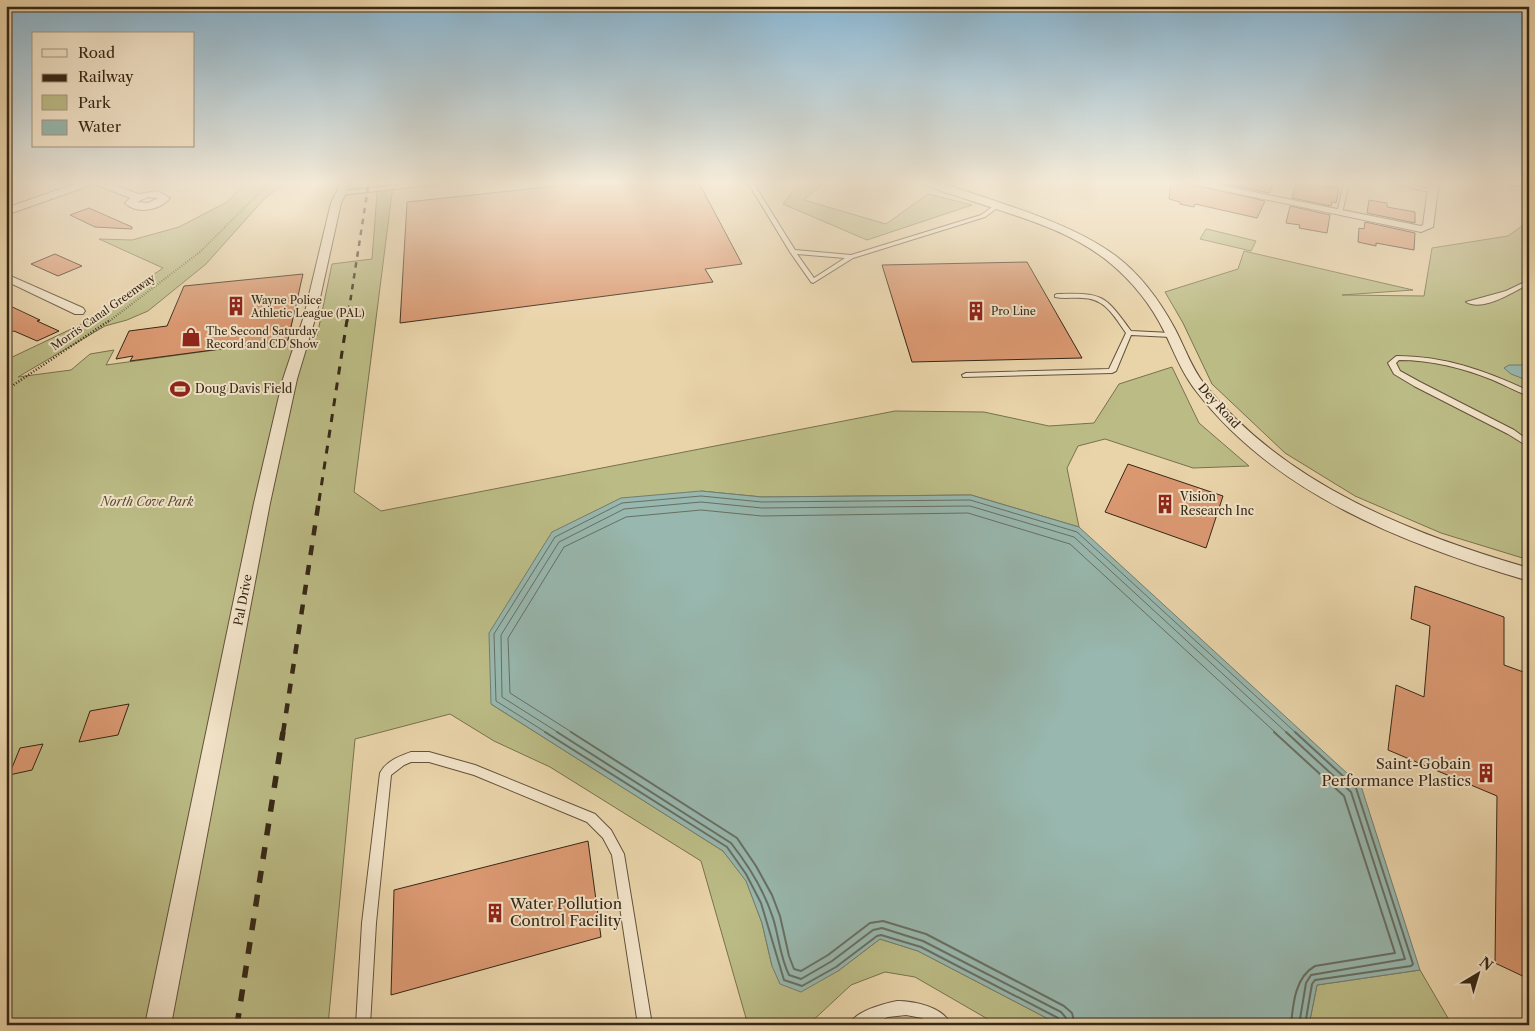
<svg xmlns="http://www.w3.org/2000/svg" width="1535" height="1031" font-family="'Libre Caslon Text',serif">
<rect width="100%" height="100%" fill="#e9d3a9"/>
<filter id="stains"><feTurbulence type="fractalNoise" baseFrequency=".004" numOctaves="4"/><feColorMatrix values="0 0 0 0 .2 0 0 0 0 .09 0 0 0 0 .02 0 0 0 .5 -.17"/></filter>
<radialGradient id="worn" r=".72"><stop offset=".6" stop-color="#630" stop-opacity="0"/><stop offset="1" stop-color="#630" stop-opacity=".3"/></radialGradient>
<!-- green -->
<g fill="#bbbb85" stroke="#78714e">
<path d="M247 181H287L264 199 206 264 148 311 127 320 105 326 18 377 71 370 90 354 114 350 106 365 317 336 332 264 372 259 378 181H416L393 185 354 492 381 511 895 411 984 412 1049 426 1094 423 1119 384 1172 367 1199 423 1249 466 1193 468 1105 439 1078 446 1067 468 1079 527 971 495 762 497 701 491 491 704 723 851 746 880 762 923 772 966 838 971 880 939 918 951 1060 1025H998L915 977 885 972 851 985 808 1025H748L701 861 550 767 494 741 450 714 355 739 328 1025H6V360L84 323 163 268 99 239 132 240 179 227 227 202Z"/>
<path d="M797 181H825L804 200 886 224 928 194 972 205 867 240 783 204 797 186Z"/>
<path d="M1529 221V560L1441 533 1355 496 1285 453 1212 384 1183 323 1165 292 1238 269 1244 251 1413 290 1342 295 1424 296 1432 248 1508 236Z"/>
<path d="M1206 229H1207L1256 241 1251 251 1200 239Z"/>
<path d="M1420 970 1452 1025H1309L1317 985Z"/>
</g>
<!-- water -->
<g fill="#98b7ae" stroke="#717d71">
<path d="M1509 365H1529V381L1511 374 1504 368Z"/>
<path d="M701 491 762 497 971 495 1079 527 1361 786 1420 970 1317 985 1309 1025H1060L918 951 880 939 838 971 801 992 780 984 772 966 762 923 746 881 723 851 491 704 489 633 552 532 621 498Z"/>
</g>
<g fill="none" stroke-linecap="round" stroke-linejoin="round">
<!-- shore-far1 -->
<g stroke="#676f62" stroke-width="1">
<path d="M547 733 496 701 494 634 555 537 622 503 701 496 762 502 970 500 1077 532 1296 733"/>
<path d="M559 733 502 697 501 635 559 542 624 509 701 502 762 508 970 506 1074 537 1287 733"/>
<path d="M573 733 510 693 508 638 564 547 626 517 701 510 762 516 968 513 1070 544 1276 733"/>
</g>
<!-- shore -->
<g stroke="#676f62" stroke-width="2">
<path d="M545 732 727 847 746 874 761 903 784 980 802 986 836 967 877 936 881 935 921 947 1058 1018 1061 1025"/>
<path d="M557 732 731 843C749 866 764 890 773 918 779 937 780 957 789 975L801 979 832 961 873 930 882 928 923 941 1061 1012 1066 1018 1067 1025"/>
<path d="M571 732 737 838 756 866 772 895 780 916 789 956 794 969 801 971 828 955 870 923 883 921 926 934 1064 1006 1072 1013 1075 1025"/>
<path d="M1274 732 1344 796 1395 953 1315 966C1295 977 1293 1004 1291 1025"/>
<path d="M1286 732 1351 792 1405 959 1311 975 1306 983 1299 1025"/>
<path d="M1295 732 1356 788 1413 964 1411 966 1315 980 1312 984 1305 1025"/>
</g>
</g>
<!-- building -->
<g fill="#da9871" stroke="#362716">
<path d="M603 181H698L742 264 705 269 713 282 400 323 407 202Z"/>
<path d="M1171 181H1176L1265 201 1257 218 1195 204 1194 207 1180 204V202L1169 199Z"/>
<path d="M1211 181H1275L1269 193Z"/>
<path d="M1296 182 1339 188 1336 203 1332 202 1331 206 1292 198Z"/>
<path d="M1369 200 1387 203V207L1415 212V223L1367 213Z"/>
<path d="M1290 206 1330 215 1327 233 1299 228 1300 225 1286 223Z"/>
<path d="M89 208 132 227V229L95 227 70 215Z"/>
<path d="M1365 222 1415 233 1414 250 1376 243V246L1358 242 1359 228 1364 229Z"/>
<path d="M55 254 82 266 58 276 31 264Z"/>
<path d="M1027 262 1082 358 912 362 882 265Z"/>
<path d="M303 274 288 340 130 361 133 356 116 359 129 331 167 326 184 286Z"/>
<path d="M6 304 40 320 37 321 59 331 37 341 14 331 6 334Z"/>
<path d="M1128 464 1223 496 1206 548 1105 512Z"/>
<path d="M1415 586 1504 617V665L1529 674V979L1495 963 1497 796 1388 750 1396 685 1424 697 1430 626 1411 619Z"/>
<path d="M129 704 118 735 79 742 90 711Z"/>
<path d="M43 744 32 770 9 775 20 748Z"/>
<path d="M588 841 601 937 391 995 394 890Z"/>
</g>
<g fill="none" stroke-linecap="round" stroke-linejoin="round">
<defs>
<g id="lane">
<path d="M443 181H466L341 195 338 193 341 191Z"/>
<path d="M747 181H752L795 250 851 255 981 215 995 205 1000 206 985 217 853 258 813 283 811 282 790 252ZM797 254 845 258 814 278Z"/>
<path d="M1352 181 1349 183 1342 213 1337 214 1344 182Z"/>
<path d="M1385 181H1396L1436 191 1433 193Z"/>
<path d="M1529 280V284C1513 292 1483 312 1466 302L1506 291Z"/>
<path d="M1057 294C1103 293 1104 294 1131 331L1171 333 1174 335 1171 337 1131 335 1116 371 1112 373 963 377 962 375 966 373 1109 369 1126 333C1114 316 1105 298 1082 298 1073 297 1064 299 1055 297V295Z"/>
<path d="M1397 356C1445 356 1486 371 1529 391V396C1517 392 1505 385 1493 380 1463 368 1432 360 1399 360L1396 363 1400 371 1420 382 1514 430 1529 441V447L1508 434 1414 386 1394 374 1388 363 1395 357Z"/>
<path d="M411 752H429L475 765 595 814 611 830 624 854 652 1025H638L612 855 603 838 587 822 474 775 429 762H411L404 765 391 775 376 923 370 1025H356L362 923 380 773C386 761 400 756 411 752Z"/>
<path d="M897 1001C914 1001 944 1007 951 1025H932L922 1018 906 1015 888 1017 869 1025H849C855 1011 883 1004 897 1001Z"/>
</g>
<g id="street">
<path d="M83 181H104L138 194 158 191 170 198C160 210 137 215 125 203L130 198 94 184 6 215V208ZM148 197 158 198 148 203 137 202Z"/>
<path d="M342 181H352L341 203 316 316 297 379 270 503 171 1025H145L254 503 283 379 304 316 331 203Z"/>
<path d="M921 181H936C994 202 1067 220 1116 256 1141 275 1160 301 1175 329 1185 348 1192 369 1205 385 1284 484 1411 534 1529 568V581C1407 545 1276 495 1196 391 1182 373 1174 352 1164 331 1151 305 1133 282 1110 263 1069 229 1015 216 966 199 952 194 932 190 921 181Z"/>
<path d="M1178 181H1199L1421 226 1423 225 1429 181H1439L1433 227 1421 232Z"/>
<path d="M6 274 83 308 85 311 83 314H75L6 281Z"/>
</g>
<path id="secondary" d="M1508 181H1529V188L1510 184Z"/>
</defs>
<!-- lane casing -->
<use href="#lane" stroke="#63523b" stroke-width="2"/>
<!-- street casing -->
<use href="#street" stroke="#63523b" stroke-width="2"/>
<!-- secondary casing -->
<use href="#secondary" stroke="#362716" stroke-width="2"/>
<!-- path-far1 -->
<path stroke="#362716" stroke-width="2" stroke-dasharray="0.5 2" stroke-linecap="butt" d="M108 322 200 252 271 181"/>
<!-- path -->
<path stroke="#362716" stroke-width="2.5" stroke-dasharray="1 2" stroke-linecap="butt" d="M6 390 110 320"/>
<!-- lane -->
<use href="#lane" fill="#f1e2c7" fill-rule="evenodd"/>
<!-- street -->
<use href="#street" fill="#f1e2c7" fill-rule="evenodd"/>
<!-- secondary -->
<use href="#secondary" fill="#f1e2c7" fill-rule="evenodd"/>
<!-- rail-far3 -->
<path stroke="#362716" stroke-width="2.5" stroke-dasharray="5.5 5.5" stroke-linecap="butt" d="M347 322 369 181"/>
<!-- rail-far2 -->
<path stroke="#362716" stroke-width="3" stroke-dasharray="8 8" stroke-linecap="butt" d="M319 501 347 320"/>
<!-- rail-far1 -->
<path stroke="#362716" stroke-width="4.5" stroke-dasharray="10 10" stroke-linecap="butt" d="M283 733 319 500"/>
<!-- rail -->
<path stroke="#362716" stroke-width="5.5" stroke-dasharray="12 12" stroke-linecap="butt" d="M237 1025 283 732"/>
</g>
<!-- sky -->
<linearGradient id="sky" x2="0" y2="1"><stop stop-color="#88b5d1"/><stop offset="0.56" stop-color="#f5ebd8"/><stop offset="1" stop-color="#f5ebd8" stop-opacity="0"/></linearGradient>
<rect width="1535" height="326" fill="url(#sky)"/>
<!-- icons -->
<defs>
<symbol id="building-bare" viewBox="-9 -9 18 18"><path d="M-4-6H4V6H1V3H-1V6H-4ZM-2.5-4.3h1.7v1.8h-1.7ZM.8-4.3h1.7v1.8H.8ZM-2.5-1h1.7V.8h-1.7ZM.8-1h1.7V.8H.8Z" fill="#8f2418" stroke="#f1e2c7" stroke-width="2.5" paint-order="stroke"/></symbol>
<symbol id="shop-bare" viewBox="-9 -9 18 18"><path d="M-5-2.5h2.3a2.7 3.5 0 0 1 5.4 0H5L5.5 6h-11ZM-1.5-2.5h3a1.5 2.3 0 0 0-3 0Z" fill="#8f2418" stroke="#f1e2c7" stroke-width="2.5" paint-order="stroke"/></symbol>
<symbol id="stadium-bare" viewBox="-9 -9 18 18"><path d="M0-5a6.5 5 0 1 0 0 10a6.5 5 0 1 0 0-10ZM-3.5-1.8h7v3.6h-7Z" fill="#8f2418" stroke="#f1e2c7" stroke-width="2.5" paint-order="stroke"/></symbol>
</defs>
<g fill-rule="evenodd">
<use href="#building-bare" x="222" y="292" width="28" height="28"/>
<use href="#building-bare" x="962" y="297" width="28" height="28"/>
<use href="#shop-bare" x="177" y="323" width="28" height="28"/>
<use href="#stadium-bare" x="166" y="375" width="28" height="28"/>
<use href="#building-bare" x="1151" y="490" width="28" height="28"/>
<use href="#building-bare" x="1472" y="759" width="28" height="28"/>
<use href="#building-bare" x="481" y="899" width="28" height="28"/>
</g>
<g text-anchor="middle" stroke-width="4" stroke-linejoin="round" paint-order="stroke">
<!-- far-poi labels -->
<g font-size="11" fill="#362716" stroke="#f1e2c7" text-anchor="start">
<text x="251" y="304">Wayne Police<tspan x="251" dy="13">Athletic League (PAL)</tspan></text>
<text x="991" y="315">Pro Line</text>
<text x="206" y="335">The Second Saturday<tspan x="206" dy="13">Record and CD Show</tspan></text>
</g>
<!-- far-street labels -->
<g font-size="11" fill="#362716" stroke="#f1e2c7">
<text transform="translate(103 312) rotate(-35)" y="4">Morris Canal Greenway</text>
</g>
<!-- poi labels -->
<g font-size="12" fill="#362716" stroke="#f1e2c7" text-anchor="start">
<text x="195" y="393">Doug Davis Field</text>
<text x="1180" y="501">Vision<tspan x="1180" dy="14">Research Inc</tspan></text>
</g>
<!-- street labels -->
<g font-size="12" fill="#362716" stroke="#f1e2c7">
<text transform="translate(1219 406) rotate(48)" y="4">Dey Road</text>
<text transform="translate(243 600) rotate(-79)" y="4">Pal Drive</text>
</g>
<!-- park labels -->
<g font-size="12" font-style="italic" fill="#574c32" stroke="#f1e2c7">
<text x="147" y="506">North Cove Park</text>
</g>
<!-- near-poi labels -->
<g font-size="15" fill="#362716" stroke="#f1e2c7" text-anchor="end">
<text x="1471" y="769">Saint-Gobain<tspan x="1471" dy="17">Performance Plastics</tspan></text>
<text x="510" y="909" text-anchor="start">Water Pollution<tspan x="510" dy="17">Control Facility</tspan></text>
</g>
</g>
<!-- margin -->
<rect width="1535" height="1031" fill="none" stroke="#e9d3a9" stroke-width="25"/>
<rect x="8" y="8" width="1520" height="1016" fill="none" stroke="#362716" stroke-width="2.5"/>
<rect x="12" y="12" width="1510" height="1006" fill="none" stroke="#362716"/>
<!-- legend -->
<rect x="32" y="32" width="162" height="115" fill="#f1e2c7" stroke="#a69780"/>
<rect x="42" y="49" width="25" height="8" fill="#f1e2c7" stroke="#a69780"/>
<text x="78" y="58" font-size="15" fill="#362716">Road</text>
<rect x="42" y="74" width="25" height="8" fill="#362716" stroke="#a69780"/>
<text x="78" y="82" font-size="15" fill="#362716">Railway</text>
<rect x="42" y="95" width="25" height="15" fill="#bbbb85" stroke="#a69780"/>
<text x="78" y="108" font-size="15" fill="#362716">Park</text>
<rect x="42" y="120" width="25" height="15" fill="#98b7ae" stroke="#a69780"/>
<text x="78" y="132" font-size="15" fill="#362716">Water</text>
<!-- north arrow -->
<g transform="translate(1478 974) rotate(38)" stroke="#f1e2c7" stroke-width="4" paint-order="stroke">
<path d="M0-4L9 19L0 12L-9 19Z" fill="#362716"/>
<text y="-8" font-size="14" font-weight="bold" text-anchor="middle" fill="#362716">N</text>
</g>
<rect width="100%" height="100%" filter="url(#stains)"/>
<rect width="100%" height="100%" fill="url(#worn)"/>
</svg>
